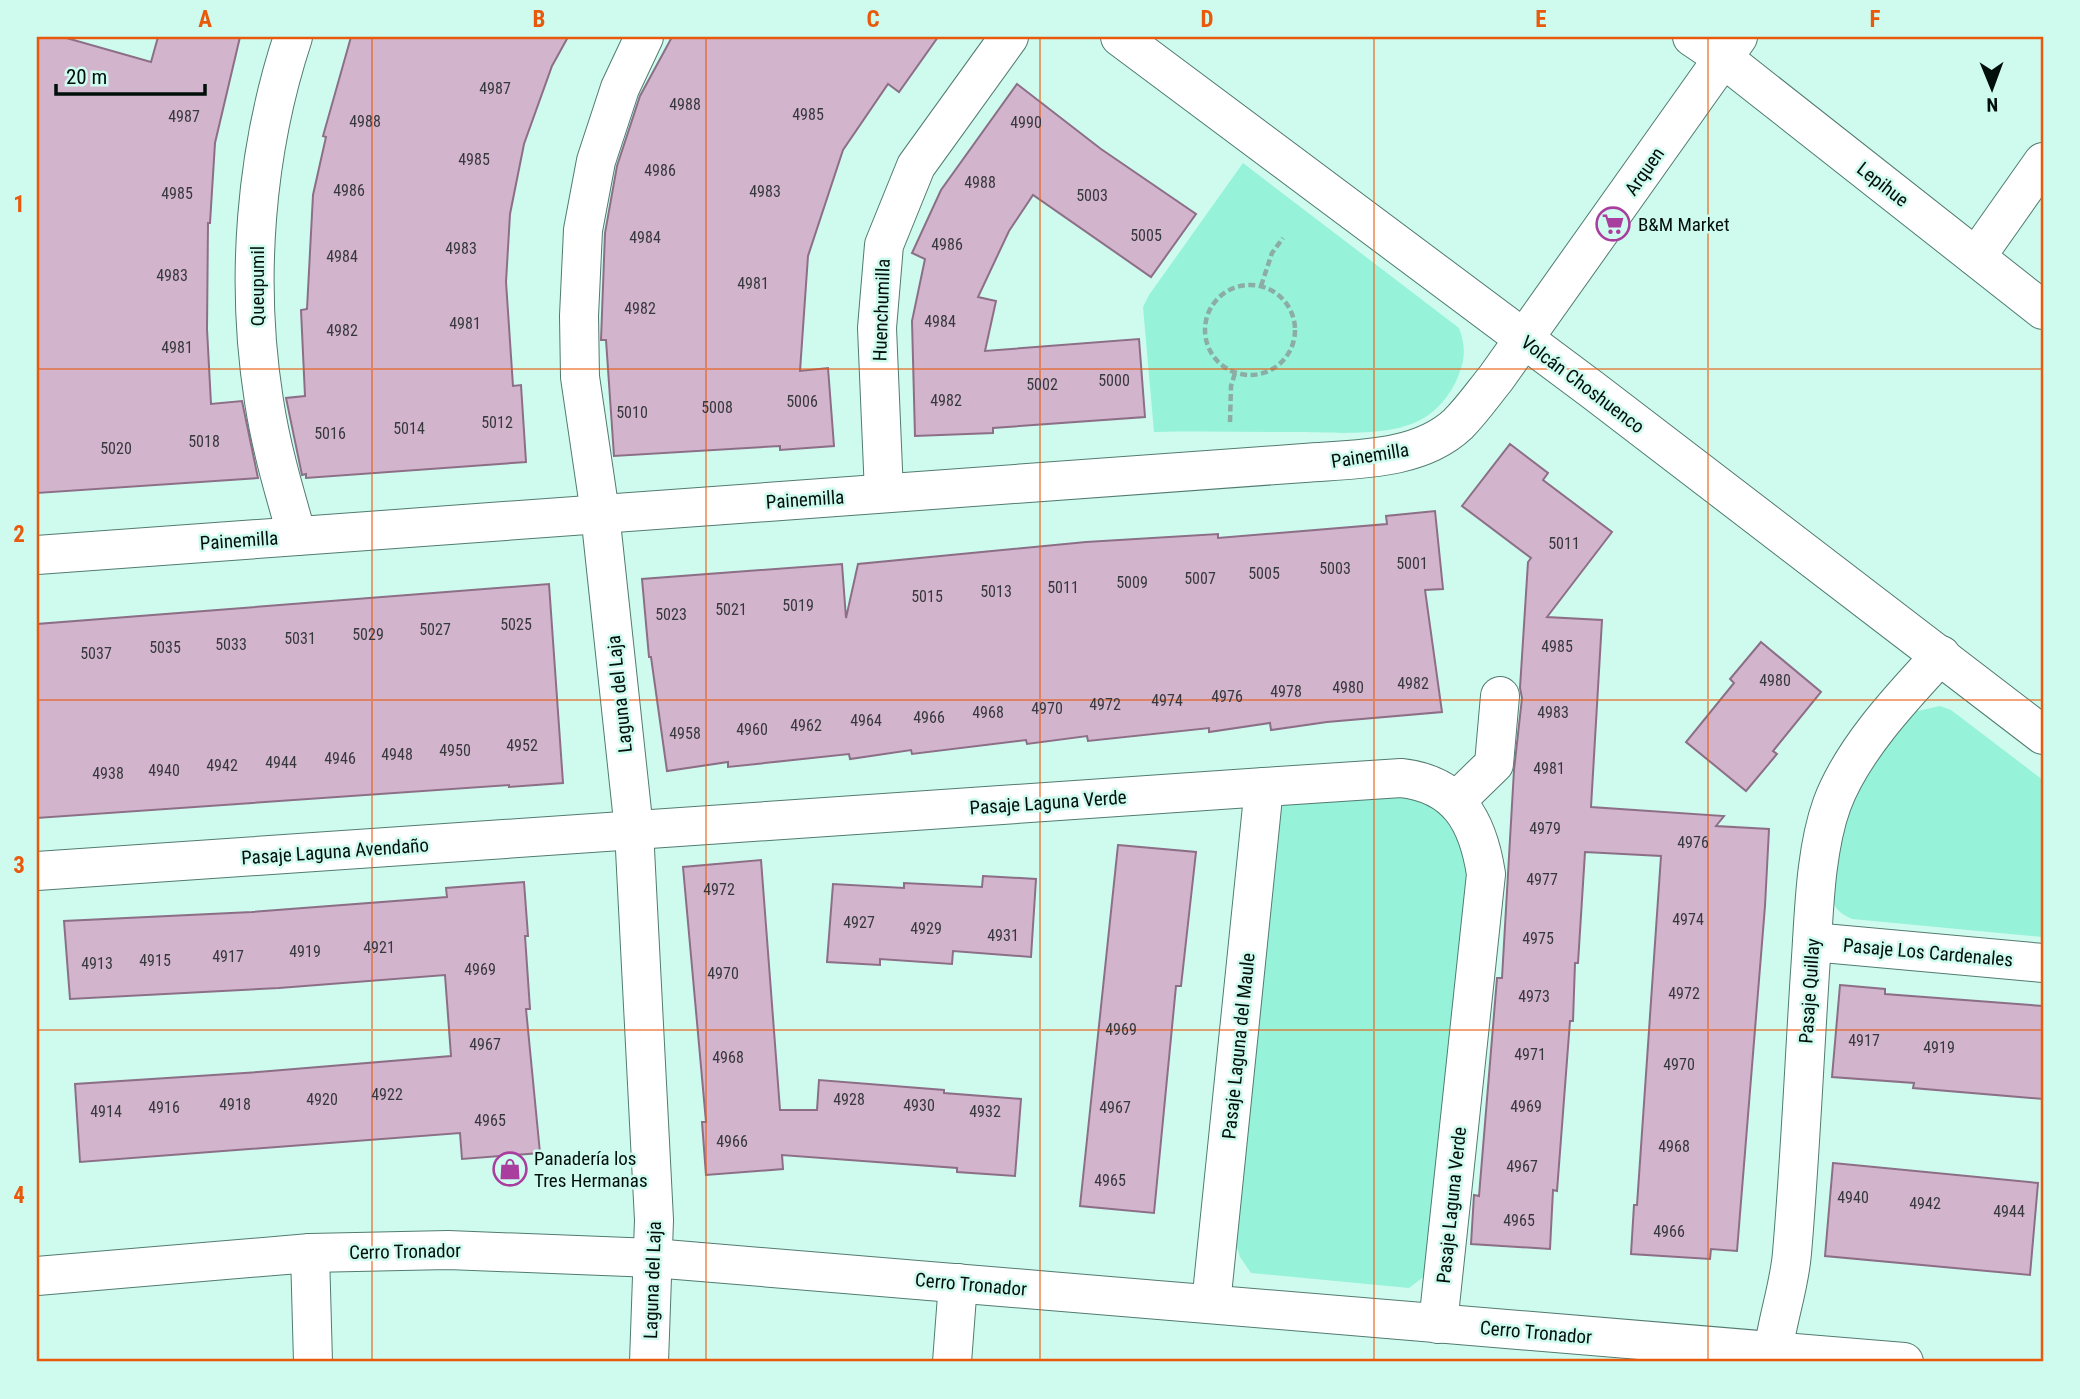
<svg xmlns="http://www.w3.org/2000/svg" width="2080" height="1399" font-family="'Roboto Condensed',sans-serif">
<rect width="100%" height="100%" fill="#cefbee"/>
<!-- green -->
<g fill="#97f2da">
<path d="M1243 163 1459 328C1465 344 1466 357 1459 374 1453 391 1439 410 1422 419 1389 438 1332 432 1294 432 1248 432 1201 431 1154 432L1143 307 1149 295Z"/>
<path d="M1940 706 1951 710 2043 780V937L1852 919C1846 916 1839 913 1835 906 1825 886 1849 795 1862 775 1877 753 1896 733 1913 712Z"/>
<path d="M1409 793 1443 809 1471 849 1434 1269 1409 1288 1251 1273 1240 1257 1233 1234 1273 817 1282 806 1295 799Z"/>
</g>
<!-- building -->
<g fill="#d3b4cd" stroke="#8c6f87" stroke-width="2">
<path d="M37 37H63L151 62 158 37H240L215 143 210 223H208L207 329 211 404 242 401 258 478 37 493Z"/>
<path d="M351 37H568L552 66 524 144 510 214 506 282 513 386 521 385 526 462 306 478V474L302 475 286 398 305 396 301 310 307 309 313 195 326 137 323 136Z"/>
<path d="M672 37H938L899 92 888 84 843 150 808 256 800 371 828 368 834 446 780 450V446L614 456 606 340H601L605 233 617 166 640 96Z"/>
<path d="M1017 84 1101 149 1196 214 1151 277 1033 195 1009 231 978 297 996 301 985 351 1139 339 1145 417 993 428V433L915 436 912 321 925 259 912 253 941 190Z"/>
<path d="M1510 444 1548 473 1543 480 1612 532 1547 617 1602 620 1591 807 1724 816 1716 826 1769 829 1765 906 1737 1251 1711 1249 1710 1259 1631 1254 1634 1205H1637L1661 856 1585 852 1578 963H1575L1573 1021H1570L1557 1191 1553 1190 1550 1249 1471 1244 1474 1195 1479 1196 1497 978H1502L1514 770 1522 698 1520 688 1528 562 1531 558 1462 506Z"/>
<path d="M1435 511 1443 589 1425 590 1442 712 1327 722 1271 730 1270 723 1209 732V728L1088 741 1087 736 1027 744 1026 740 912 754 911 750 850 759 849 754 728 767V762L667 771 651 657H649L642 579 842 564 846 618 858 564 1086 542 1218 534V538L1387 524 1386 516Z"/>
<path d="M549 584 563 783 509 787V785L37 818V624Z"/>
<path d="M1761 642 1821 692 1773 751 1777 754 1746 791 1686 742 1734 683 1730 679Z"/>
<path d="M1118 845 1196 852 1181 986H1176L1154 1213 1080 1206Z"/>
<path d="M761 860 780 1110H817L819 1080 944 1090V1093L1021 1099 1015 1176 957 1172V1168L782 1155 783 1169 706 1175 702 1122H706L683 867Z"/>
<path d="M983 876 1036 879 1031 957 953 951 952 964 880 959V965L827 962 833 884 904 888V883L982 887Z"/>
<path d="M524 882 528 936H525L530 1009H526L540 1153 462 1159 460 1133 80 1162 75 1084 258 1072 451 1056 445 975 279 988 70 999 64 921 252 912 447 897 446 888Z"/>
<path d="M1840 985 1885 989V994L2043 1006V1099L1913 1088 1914 1083 1832 1077Z"/>
<path d="M1833 1163 2038 1183 2030 1275 1825 1256Z"/>
</g>
<g fill="none" stroke-linecap="round" stroke-linejoin="round">
<defs>
<g id="street">
<path d="M293 37C255 152 245 281 264 401 271 447 284 491 297 536"/>
<path d="M644 37 620 88 596 161 583 230 579 316 580 377 600 513 634 830 654 1220 649 1362"/>
<path d="M1692 37 1723 58 2043 310"/>
<path d="M1976 257 2043 162"/>
<path d="M884 493 877 328 884 245 916 166 1009 37"/>
<path d="M37 555 1304 463C1354 459 1419 461 1458 424 1472 410 1483 394 1496 378L1738 37"/>
<path d="M1456 801 1494 764 1500 696"/>
<path d="M37 871 1264 787 1401 778C1458 784 1478 822 1486 874L1438 1324"/>
<path d="M1812 942 2043 963"/>
<path d="M310 1253 313 1362"/>
<path d="M37 1276 310 1253 448 1250 653 1258 1904 1362"/>
<path d="M1211 1304 1264 787"/>
<path d="M952 1362 958 1283"/>
<path d="M1772 1362C1775 1325 1789 1290 1792 1253 1800 1160 1804 1066 1810 972 1814 920 1814 854 1832 804 1852 750 1902 697 1941 655"/>
</g>
<path id="secondary" d="M1120 37 1594 391 2043 735"/>
</defs>
<!-- street casing -->
<use href="#street" stroke="#527b70" stroke-width="40"/>
<!-- secondary casing -->
<use href="#secondary" stroke="#527b70" stroke-width="40"/>
<!-- path -->
<g stroke="#8bada3" stroke-width="4.5" stroke-dasharray="7 3.5" stroke-linecap="butt">
<circle cx="1250" cy="330" r="45"/>
<path d="M1261 286 1272 253 1283 238"/>
<path d="M1230 422 1231 386 1235 373"/>
</g>
<!-- street -->
<use href="#street" stroke="#fff" stroke-width="38"/>
<!-- secondary -->
<use href="#secondary" stroke="#fff" stroke-width="38"/>
</g>
<!-- grid -->
<path fill="none" stroke="#e8590c" stroke-width="2" stroke-opacity="0.55" d="M372 37V1362M706 37V1362M1040 37V1362M1374 37V1362M1708 37V1362M37 369H2043M37 700H2043M37 1030H2043"/>
<!-- icons -->
<defs>
<symbol id="supermarket-ring" viewBox="-11 -11 22 22"><circle r="9.5" fill="#cefbee" stroke="#a93e9e" stroke-width="1.5"/><path d="M-6-5.5h2.5l.6 2H6L4.5 2H-2.5L-4.4-4H-6ZM-1.5 3.2a1.3 1.3 0 1 0 .1 0ZM3 3.2a1.3 1.3 0 1 0 .1 0Z" fill="#a93e9e"/></symbol>
<symbol id="shop-ring" viewBox="-11 -11 22 22"><circle r="9.5" fill="#cefbee" stroke="#a93e9e" stroke-width="1.5"/><path d="M-5-2.5h2.3a2.7 3.5 0 0 1 5.4 0H5L5.5 6h-11ZM-1.5-2.5h3a1.5 2.3 0 0 0-3 0Z" fill="#a93e9e"/></symbol>
</defs>
<g fill-rule="evenodd">
<use href="#supermarket-ring" x="1594" y="205" width="38" height="38"/>
<use href="#shop-ring" x="491" y="1150" width="38" height="38"/>
</g>
<g text-anchor="middle" stroke-width="5" stroke-linejoin="round" paint-order="stroke">
<!-- number labels -->
<g font-size="16" fill="#36383c">
<text x="495" y="94">4987</text>
<text x="685" y="110">4988</text>
<text x="808" y="120">4985</text>
<text x="184" y="122">4987</text>
<text x="365" y="127">4988</text>
<text x="1026" y="128">4990</text>
<text x="474" y="165">4985</text>
<text x="660" y="176">4986</text>
<text x="980" y="188">4988</text>
<text x="349" y="196">4986</text>
<text x="765" y="197">4983</text>
<text x="177" y="199">4985</text>
<text x="1092" y="201">5003</text>
<text x="1146" y="241">5005</text>
<text x="645" y="243">4984</text>
<text x="947" y="250">4986</text>
<text x="461" y="254">4983</text>
<text x="342" y="262">4984</text>
<text x="172" y="281">4983</text>
<text x="753" y="289">4981</text>
<text x="640" y="314">4982</text>
<text x="940" y="327">4984</text>
<text x="465" y="329">4981</text>
<text x="342" y="336">4982</text>
<text x="177" y="353">4981</text>
<text x="1114" y="386">5000</text>
<text x="1042" y="390">5002</text>
<text x="946" y="406">4982</text>
<text x="802" y="407">5006</text>
<text x="717" y="413">5008</text>
<text x="632" y="418">5010</text>
<text x="497" y="428">5012</text>
<text x="409" y="434">5014</text>
<text x="330" y="439">5016</text>
<text x="204" y="447">5018</text>
<text x="116" y="454">5020</text>
<text x="1564" y="549">5011</text>
<text x="1412" y="569">5001</text>
<text x="1335" y="574">5003</text>
<text x="1264" y="579">5005</text>
<text x="1200" y="584">5007</text>
<text x="1132" y="588">5009</text>
<text x="1063" y="593">5011</text>
<text x="996" y="597">5013</text>
<text x="927" y="602">5015</text>
<text x="798" y="611">5019</text>
<text x="731" y="615">5021</text>
<text x="671" y="620">5023</text>
<text x="516" y="630">5025</text>
<text x="435" y="635">5027</text>
<text x="368" y="640">5029</text>
<text x="300" y="644">5031</text>
<text x="231" y="650">5033</text>
<text x="1557" y="652">4985</text>
<text x="165" y="653">5035</text>
<text x="96" y="659">5037</text>
<text x="1775" y="686">4980</text>
<text x="1413" y="689">4982</text>
<text x="1348" y="693">4980</text>
<text x="1286" y="697">4978</text>
<text x="1227" y="702">4976</text>
<text x="1167" y="706">4974</text>
<text x="1105" y="710">4972</text>
<text x="1047" y="714">4970</text>
<text x="988" y="718">4968</text>
<text x="1553" y="718">4983</text>
<text x="929" y="723">4966</text>
<text x="866" y="726">4964</text>
<text x="806" y="731">4962</text>
<text x="752" y="735">4960</text>
<text x="685" y="739">4958</text>
<text x="522" y="751">4952</text>
<text x="455" y="756">4950</text>
<text x="397" y="760">4948</text>
<text x="340" y="764">4946</text>
<text x="281" y="768">4944</text>
<text x="222" y="771">4942</text>
<text x="1549" y="774">4981</text>
<text x="164" y="776">4940</text>
<text x="108" y="779">4938</text>
<text x="1545" y="834">4979</text>
<text x="1693" y="848">4976</text>
<text x="1542" y="885">4977</text>
<text x="719" y="895">4972</text>
<text x="1688" y="925">4974</text>
<text x="859" y="928">4927</text>
<text x="926" y="934">4929</text>
<text x="1003" y="941">4931</text>
<text x="1538" y="944">4975</text>
<text x="379" y="953">4921</text>
<text x="305" y="957">4919</text>
<text x="228" y="962">4917</text>
<text x="155" y="966">4915</text>
<text x="97" y="969">4913</text>
<text x="480" y="975">4969</text>
<text x="723" y="979">4970</text>
<text x="1684" y="999">4972</text>
<text x="1534" y="1002">4973</text>
<text x="1121" y="1035">4969</text>
<text x="1864" y="1046">4917</text>
<text x="485" y="1050">4967</text>
<text x="1939" y="1053">4919</text>
<text x="1530" y="1060">4971</text>
<text x="728" y="1063">4968</text>
<text x="1679" y="1070">4970</text>
<text x="387" y="1100">4922</text>
<text x="322" y="1105">4920</text>
<text x="849" y="1105">4928</text>
<text x="235" y="1110">4918</text>
<text x="919" y="1111">4930</text>
<text x="1526" y="1112">4969</text>
<text x="164" y="1113">4916</text>
<text x="1115" y="1113">4967</text>
<text x="106" y="1117">4914</text>
<text x="985" y="1117">4932</text>
<text x="490" y="1126">4965</text>
<text x="732" y="1147">4966</text>
<text x="1674" y="1152">4968</text>
<text x="1522" y="1172">4967</text>
<text x="1110" y="1186">4965</text>
<text x="1853" y="1203">4940</text>
<text x="1925" y="1209">4942</text>
<text x="2009" y="1217">4944</text>
<text x="1519" y="1226">4965</text>
<text x="1669" y="1237">4966</text>
</g>
<!-- street labels -->
<g font-size="19" fill="#020f0b" stroke="#cefbee">
<text transform="translate(1644 171) rotate(-55)" y="7">Arquen</text>
<text transform="translate(1883 184) rotate(38)" y="7">Lepihue</text>
<text transform="translate(257 286) rotate(-90)" y="7">Queupumil</text>
<text transform="translate(881 310) rotate(-88)" y="7">Huenchumilla</text>
<text transform="translate(1583 384) rotate(37)" y="7">Volcán Choshuenco</text>
<text transform="translate(1370 455) rotate(-9)" y="7">Painemilla</text>
<text transform="translate(805 499) rotate(-4)" y="7">Painemilla</text>
<text transform="translate(239 540) rotate(-4)" y="7">Painemilla</text>
<text transform="translate(619 694) rotate(-96)" y="7">Laguna del Laja</text>
<text transform="translate(1048 802) rotate(-4)" y="7">Pasaje Laguna Verde</text>
<text transform="translate(335 851) rotate(-4)" y="7">Pasaje Laguna Avendaño</text>
<text transform="translate(1928 952) rotate(5)" y="7">Pasaje Los Cardenales</text>
<text transform="translate(1809 991) rotate(-86)" y="7">Pasaje Quillay</text>
<text transform="translate(1238 1046) rotate(-84)" y="7">Pasaje Laguna del Maule</text>
<text transform="translate(1451 1205) rotate(-84)" y="7">Pasaje Laguna Verde</text>
<text transform="translate(405 1251) rotate(-1)" y="7">Cerro Tronador</text>
<text transform="translate(652 1280) rotate(-88)" y="7">Laguna del Laja</text>
<text transform="translate(971 1284) rotate(5)" y="7">Cerro Tronador</text>
<text transform="translate(1536 1332) rotate(5)" y="7">Cerro Tronador</text>
</g>
<!-- poi labels -->
<g font-size="19" fill="#020f0b" stroke="#cefbee" text-anchor="start">
<text x="1638" y="231">B&amp;M Market</text>
<text x="534" y="1165">Panadería los<tspan x="534" dy="22">Tres Hermanas</tspan></text>
</g>
</g>
<!-- border -->
<rect width="2080" height="1399" fill="none" stroke="#cefbee" stroke-width="77"/>
<!-- north arrow -->
<g transform="translate(1992 88) rotate(179)" stroke="#cefbee" stroke-width="5" paint-order="stroke">
<path d="M0-5L12 26L0 18L-12 26Z" fill="#020f0b"/>
<text y="-10" font-size="19" font-weight="bold" text-anchor="middle" fill="#020f0b">N</text>
</g>
<!-- scale -->
<path d="M56 84v10h149v-10" fill="none" stroke="#020f0b" stroke-width="3.5"/>
<text x="66" y="84" font-size="21" fill="#020f0b" stroke="#cefbee" stroke-width="5" paint-order="stroke">20 m</text>
<rect x="38" y="38" width="2004" height="1322" fill="none" stroke="#e8590c" stroke-width="2.5"/>
<g font-size="23" text-anchor="middle" font-weight="bold" fill="#e8590c">
<text x="205" y="27">A</text>
<text x="539" y="27">B</text>
<text x="873" y="27">C</text>
<text x="1207" y="27">D</text>
<text x="1541" y="27">E</text>
<text x="1875" y="27">F</text>
<text x="19" y="212">1</text>
<text x="19" y="542">2</text>
<text x="19" y="873">3</text>
<text x="19" y="1203">4</text>
</g>
</svg>
